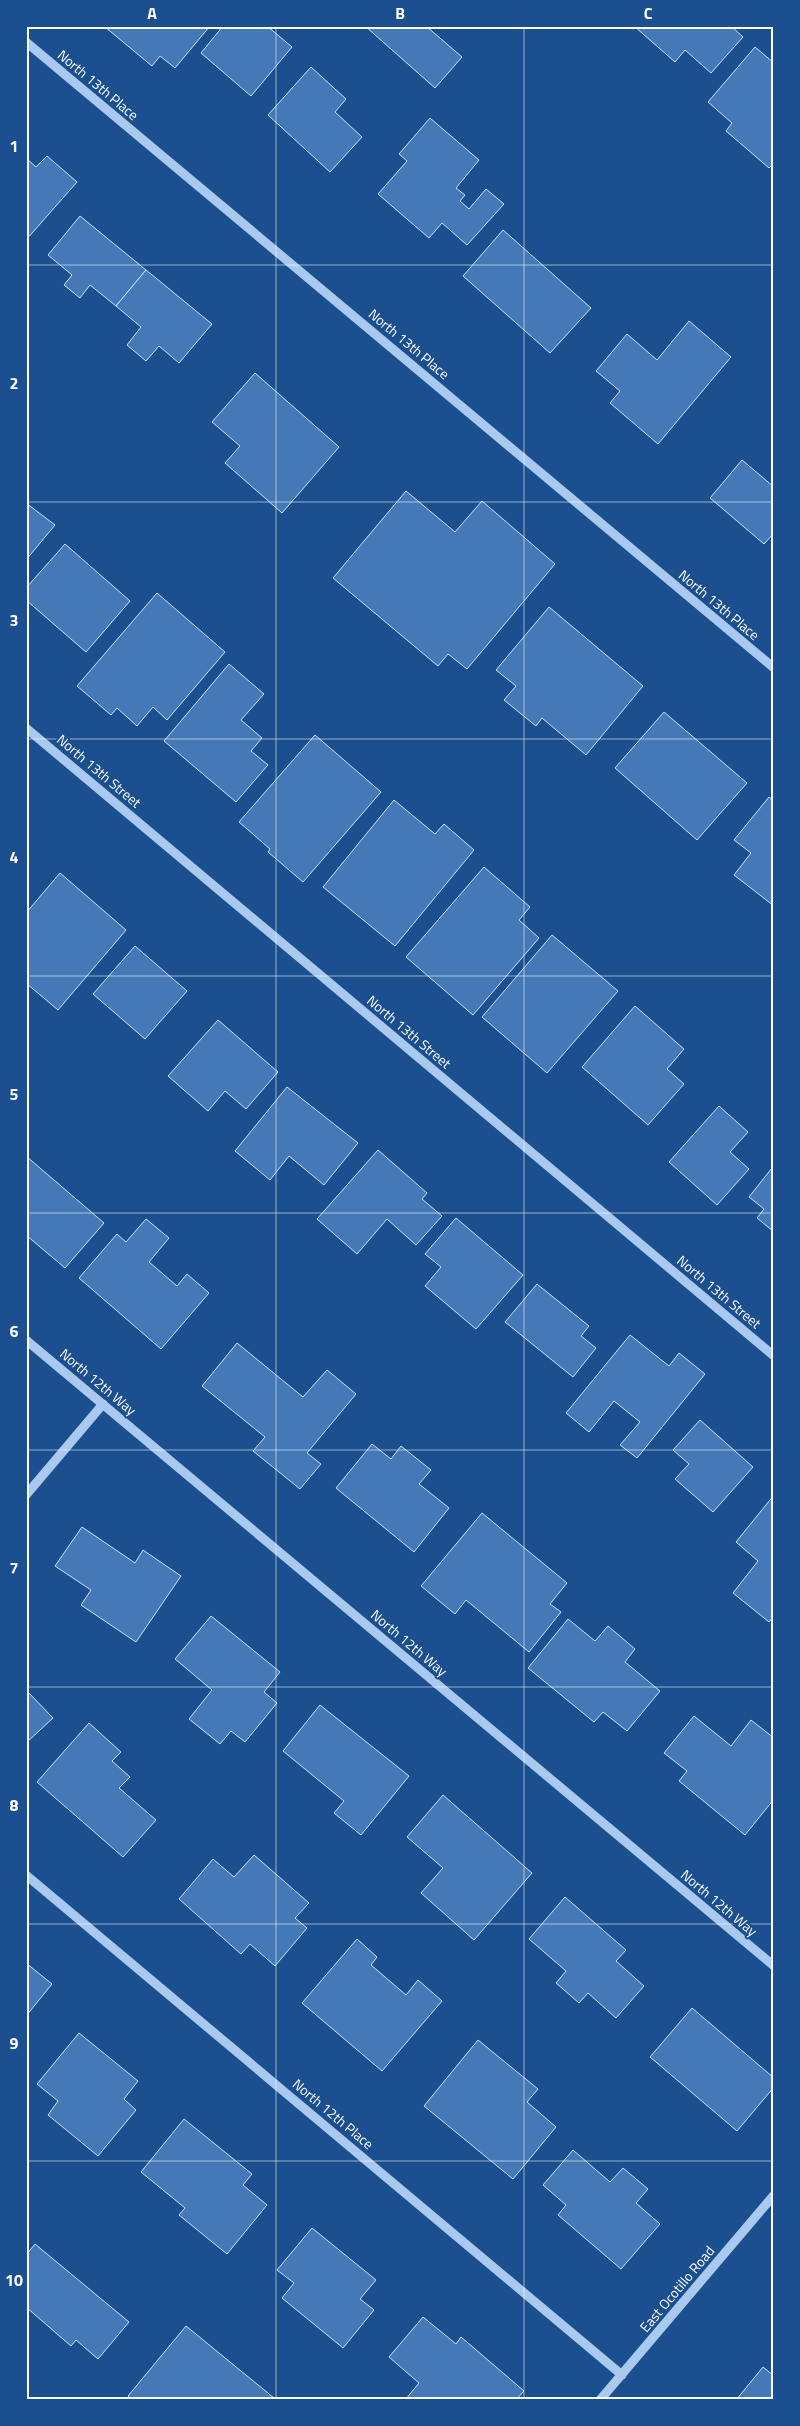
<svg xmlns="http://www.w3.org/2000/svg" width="800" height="2426" font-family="'Titillium Web',sans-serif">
<rect width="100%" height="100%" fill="#1b4f8f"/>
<!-- building -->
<g fill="#4478b7" stroke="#cfe3fa">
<path d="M210 26 175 68 160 56 152 66 105 27Z"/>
<path d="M223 26H267L292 47 251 96 201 53Z"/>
<path d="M365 26H426L462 57 435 88Z"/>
<path d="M634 26H731L743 37 711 73 685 50 675 62Z"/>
<path d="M755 47 774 63V163L769 168 726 131 732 123 708 102Z"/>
<path d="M311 67 346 99 335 112 362 137 330 172 268 115Z"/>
<path d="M430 118 479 160 456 188 465 195 460 201 469 209 486 189 504 204 467 245 442 223 429 238 378 194 407 161 399 154Z"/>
<path d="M47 156 77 182 26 240V158L36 167Z"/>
<path d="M80 216 146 270 116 306 90 285 80 298 64 285 72 275 48 255Z"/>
<path d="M503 230 591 308 550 353 463 276Z"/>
<path d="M146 270 212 324 179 363 159 346 146 361 127 345 141 327 116 306Z"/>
<path d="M689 321 731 357 658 444 610 403 620 391 596 371 627 334 657 360Z"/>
<path d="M255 373 339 447 282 513 225 463 240 446 212 422Z"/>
<path d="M742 460 774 487V533L764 544 710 498Z"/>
<path d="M406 491 455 532 482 501 555 564 467 669 448 654 438 666 333 578Z"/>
<path d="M26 503 55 525 26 560Z"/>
<path d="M65 544 130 601 86 652 26 600V588Z"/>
<path d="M157 593 225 652 167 720 153 707 137 726 117 708 111 715 77 686Z"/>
<path d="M549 607 643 686 586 755 542 718 536 726 504 700 516 686 496 670Z"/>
<path d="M229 664 264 694 241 720 262 738 251 751 268 765 236 802 164 741Z"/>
<path d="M664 712 747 783 697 840 615 768Z"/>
<path d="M315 735 381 792 303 882 268 852 270 849 239 822Z"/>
<path d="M769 797 774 801V906L734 875 751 853 734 840Z"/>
<path d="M394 800 435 834 444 824 474 850 395 946 323 887Z"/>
<path d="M484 867 530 907 519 920 539 938 473 1015 406 957Z"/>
<path d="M60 873 126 930 58 1010 26 983V913Z"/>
<path d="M552 935 618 991 547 1073 482 1017Z"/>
<path d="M135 946 187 991 145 1039 93 994Z"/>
<path d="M635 1006 684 1049 667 1069 684 1084 648 1125 582 1067Z"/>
<path d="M218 1020 278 1072 246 1109 225 1091 208 1111 168 1076Z"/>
<path d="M287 1087 358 1143 324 1185 289 1156 270 1180 235 1151Z"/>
<path d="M719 1106 748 1132 730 1152 749 1169 717 1205 669 1162Z"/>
<path d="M378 1150 427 1193 422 1199 442 1216 416 1245 387 1219 357 1254 317 1219Z"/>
<path d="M26 1156 104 1223 65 1268 26 1235Z"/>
<path d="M772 1168 774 1169V1232L757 1218 764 1209 749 1197Z"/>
<path d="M456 1218 523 1275 476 1329 425 1286 441 1267 425 1254Z"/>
<path d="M146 1219 169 1238 149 1262 177 1286 187 1274 209 1293 161 1349 79 1278 117 1234 126 1242Z"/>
<path d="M537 1284 589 1326 581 1336 596 1348 573 1377 505 1322Z"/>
<path d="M630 1335 669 1366 679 1353 705 1374 637 1458 620 1445 640 1422 614 1401 589 1432 566 1413Z"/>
<path d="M237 1343 303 1397 327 1370 356 1394 307 1453 321 1464 300 1489 253 1451 265 1437 202 1386Z"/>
<path d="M700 1420 753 1467 713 1512 675 1479 689 1464 673 1450Z"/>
<path d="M372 1444 391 1459 401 1446 431 1470 419 1484 449 1508 414 1552 336 1488Z"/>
<path d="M774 1495V1616L769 1622 733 1593 758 1561 736 1542Z"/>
<path d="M482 1513 567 1583 550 1604 561 1612 529 1652 466 1600 455 1614 421 1586Z"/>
<path d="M82 1527 135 1563 143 1550 181 1576 136 1642 81 1605 91 1590 55 1566Z"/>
<path d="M211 1616 280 1672 264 1692 277 1703 245 1742 231 1731 220 1744 189 1719 212 1690 175 1659Z"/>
<path d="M568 1619 595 1641 608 1626 635 1649 625 1662 660 1691 627 1731 603 1712 594 1722 528 1668Z"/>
<path d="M26 1690 53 1718 26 1743Z"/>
<path d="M320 1705 409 1776 361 1835 334 1813 344 1801 283 1751Z"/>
<path d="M694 1716 731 1746 751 1720 774 1738V1799L745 1835 679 1781 687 1771 664 1753Z"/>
<path d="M89 1723 121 1752 112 1761 130 1777 119 1788 156 1820 123 1857 37 1782Z"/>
<path d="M443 1795 532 1873 474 1940 421 1893 443 1868 407 1837Z"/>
<path d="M254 1855 309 1903 295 1918 307 1928 275 1966 250 1944 241 1954 179 1899 213 1859 234 1877Z"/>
<path d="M565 1897 626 1950 616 1961 644 1986 616 2018 588 1993 579 2003 556 1983 566 1971 529 1939Z"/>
<path d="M357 1939 377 1957 371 1965 406 1995 418 1980 442 2001 382 2071 302 2003Z"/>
<path d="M26 1963 52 1984 26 2016Z"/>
<path d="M692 2008 774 2078V2087L737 2131 650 2057Z"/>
<path d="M79 2033 138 2081 124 2099 136 2110 98 2156 48 2115 58 2101 37 2084Z"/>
<path d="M478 2040 538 2089 527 2102 556 2127 513 2179 424 2106Z"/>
<path d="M184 2119 252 2174 243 2185 267 2205 227 2254 179 2215 185 2208 141 2172Z"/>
<path d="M573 2150 610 2182 623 2168 648 2189 636 2203 660 2224 621 2269 558 2215 566 2205 543 2185Z"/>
<path d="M312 2228 376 2280 360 2299 374 2310 343 2348 282 2298 294 2283 277 2270Z"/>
<path d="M35 2244 129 2322 98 2359 76 2340 71 2346 26 2307V2255Z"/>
<path d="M423 2317 456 2344 461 2337 524 2391 516 2400H405L419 2383 389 2357Z"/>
<path d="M186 2326 274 2398 272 2400H133L128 2396Z"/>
<path d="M763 2367 774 2376V2400H736Z"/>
</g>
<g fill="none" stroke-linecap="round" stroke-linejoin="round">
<!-- minor -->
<g stroke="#a9c9ee" stroke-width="9">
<path d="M26 42 774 668"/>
<path d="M26 728 774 1356"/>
<path d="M26 1340 774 1966"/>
<path d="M26 1495 103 1404"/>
<path d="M26 1875 622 2375"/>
<path d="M600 2400 774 2195"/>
</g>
</g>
<!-- grid -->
<path fill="none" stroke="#fff" stroke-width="1" stroke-opacity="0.55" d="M276 26V2400M524 26V2400M26 265H774M26 502H774M26 739H774M26 976H774M26 1213H774M26 1450H774M26 1687H774M26 1924H774M26 2161H774"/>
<g text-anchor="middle" stroke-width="4" stroke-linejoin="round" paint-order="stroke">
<!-- street labels -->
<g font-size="14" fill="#fff" stroke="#1b4f8f">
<text transform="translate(98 85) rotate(40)" y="5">North 13th Place</text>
<text transform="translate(409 344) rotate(40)" y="5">North 13th Place</text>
<text transform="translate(719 605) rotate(40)" y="5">North 13th Place</text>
<text transform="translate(99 771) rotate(40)" y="5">North 13th Street</text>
<text transform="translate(409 1032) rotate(40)" y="5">North 13th Street</text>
<text transform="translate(719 1292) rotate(40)" y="5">North 13th Street</text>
<text transform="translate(98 1382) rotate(40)" y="5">North 12th Way</text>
<text transform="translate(409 1643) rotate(40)" y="5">North 12th Way</text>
<text transform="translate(719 1903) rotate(40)" y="5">North 12th Way</text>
<text transform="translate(333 2114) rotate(40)" y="5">North 12th Place</text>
<text transform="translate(677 2289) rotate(-50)" y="5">East Ocotillo Road</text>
</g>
</g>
<!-- border -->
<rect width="800" height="2426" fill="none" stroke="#1b4f8f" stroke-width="55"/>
<rect x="28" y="28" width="744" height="2370" fill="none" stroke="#fff" stroke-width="2"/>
<g font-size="16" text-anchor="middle" font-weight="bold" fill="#fff">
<text x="152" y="19">A</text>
<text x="400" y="19">B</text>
<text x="648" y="19">C</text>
<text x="14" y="152">1</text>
<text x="14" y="389">2</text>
<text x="14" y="626">3</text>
<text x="14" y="863">4</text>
<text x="14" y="1100">5</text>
<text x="14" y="1337">6</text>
<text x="14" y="1574">7</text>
<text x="14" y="1811">8</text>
<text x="14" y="2049">9</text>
<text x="14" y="2286">10</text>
</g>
</svg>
